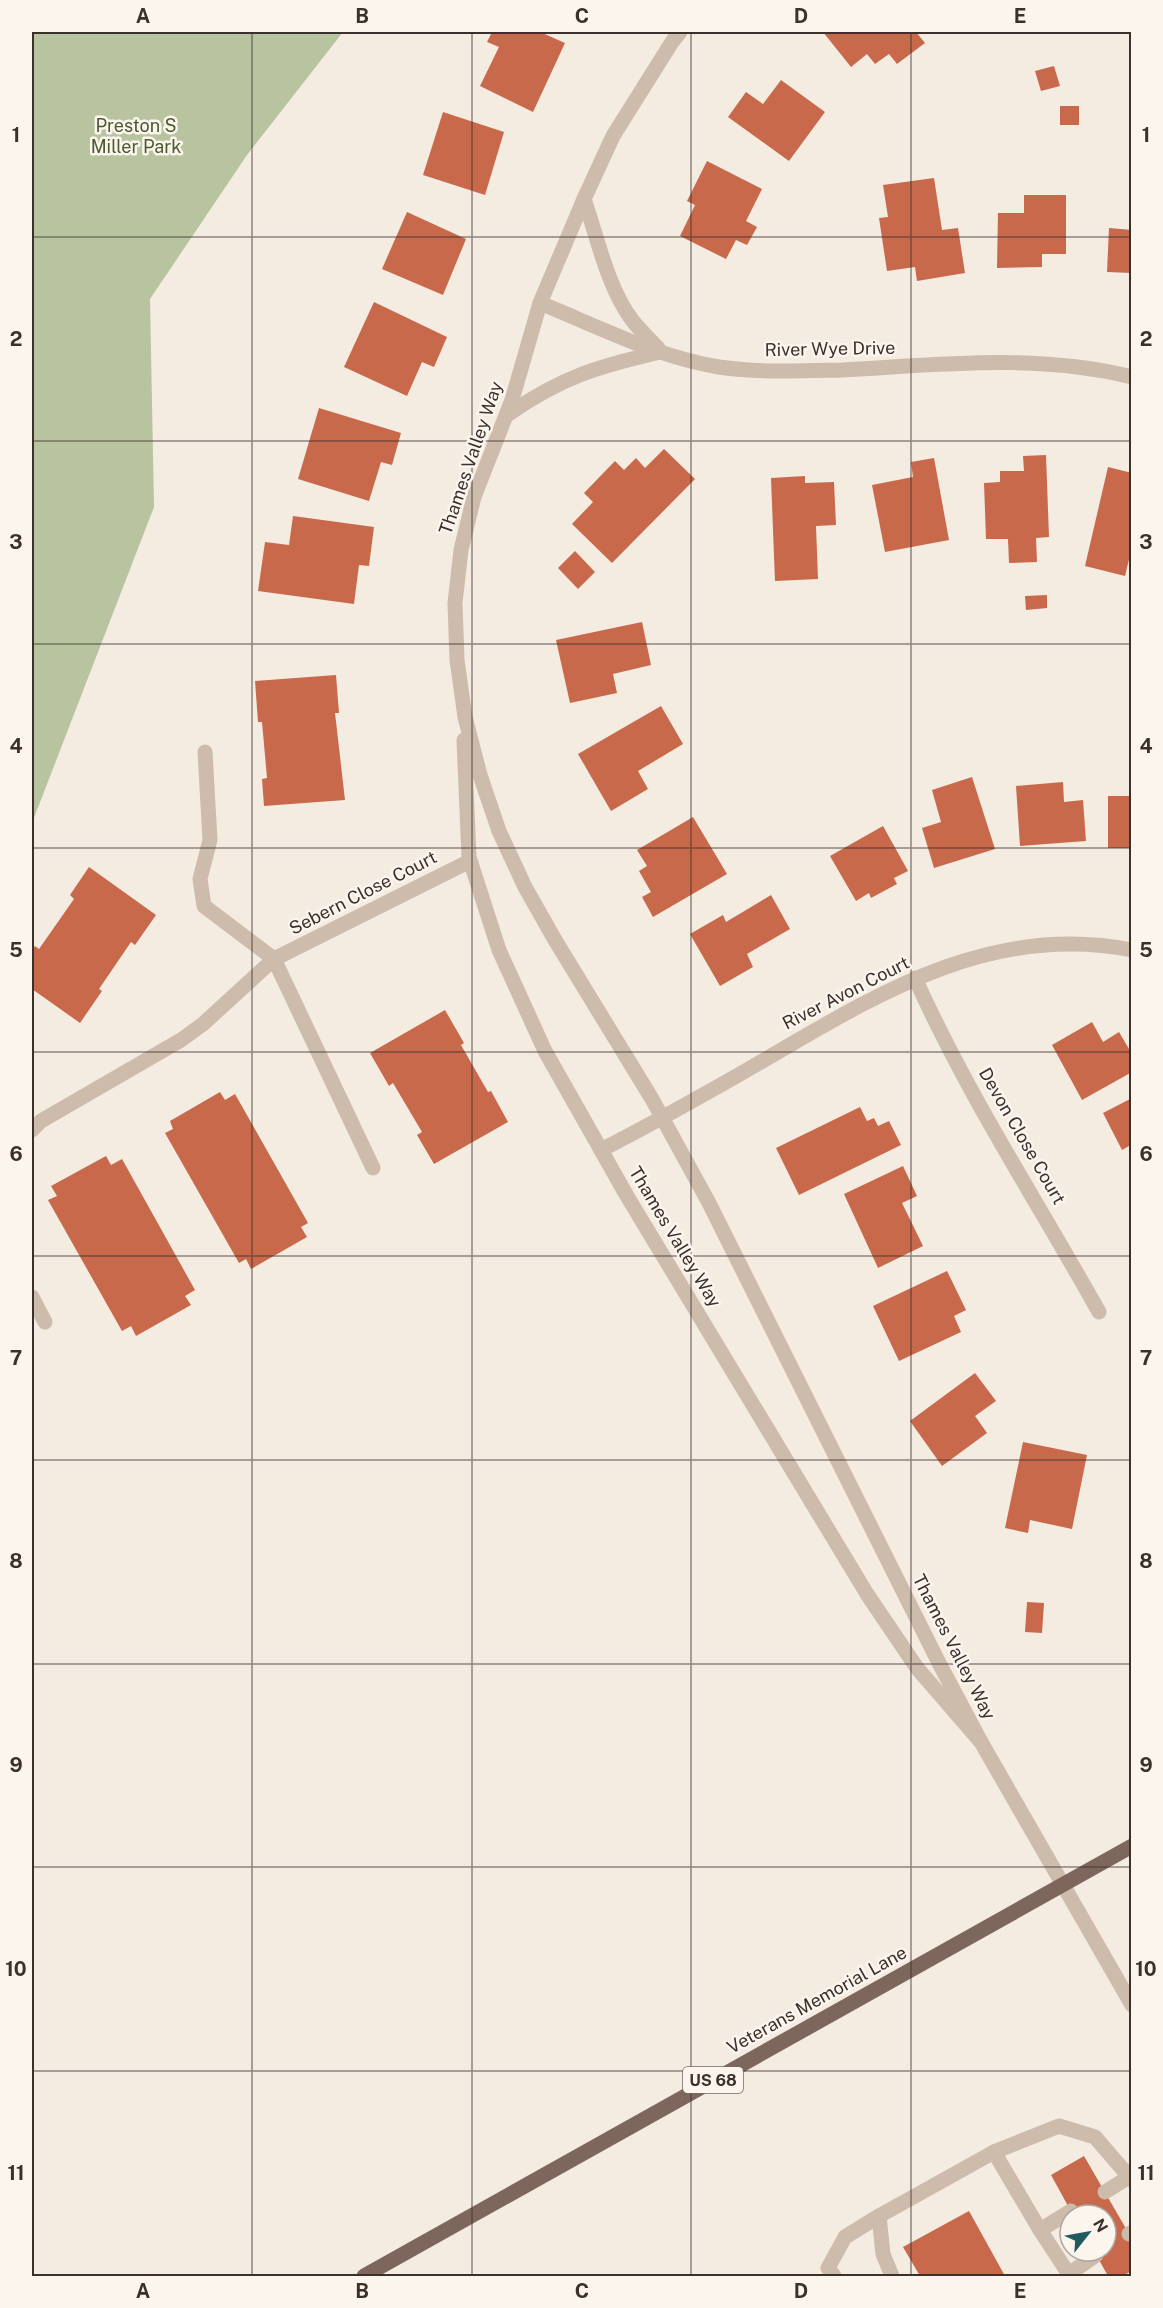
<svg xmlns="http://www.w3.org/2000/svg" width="1163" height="2308" font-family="'Public Sans',sans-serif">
<rect width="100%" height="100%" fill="#f4ebe1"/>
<!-- green -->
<path fill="#b8c4a0" d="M32 32H343L247 155 150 299 154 507 32 823Z"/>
<!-- building -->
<g fill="#c8694b">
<path d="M492 32H540L565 43 533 112 480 86 499 47 487 42Z"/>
<path d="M823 32H916L925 43 897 64 889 54 875 64 867 54 851 67Z"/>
<path d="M1054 66 1060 86 1041 91 1035 71Z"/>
<path d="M781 80 825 112 789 161 728 117 746 92 763 104Z"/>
<rect x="1060" y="106" width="19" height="19"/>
<path d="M443 112 504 132 485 195 423 175Z"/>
<path d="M707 161 762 189 746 221 757 227 747 245 736 240 726 259 680 236 695 205 687 201Z"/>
<path d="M934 178 942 230 958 228 965 273 917 281 915 267 887 271 879 218 888 217 883 185Z"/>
<path d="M1024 195H1066V254H1042V267L997 268 998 213H1024Z"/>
<path d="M407 212 466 239 443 295 382 269Z"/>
<path d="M1109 228 1132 230V273L1107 272Z"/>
<path d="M374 302 447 337 434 367 422 362 407 396 344 367Z"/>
<path d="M319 408 401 433 392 465 381 462 369 501 298 479Z"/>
<path d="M664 449 695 479 612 563 572 524 593 502 584 493 615 461 624 470 636 458 645 468Z"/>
<path d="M1046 455 1049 537 1036 538 1037 562 1009 563 1008 539H986L984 483 1000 482V471H1024L1023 456Z"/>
<path d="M934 458 949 540 885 552 872 485 913 477 911 462Z"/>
<path d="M1108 467 1132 473V547L1125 576 1085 566Z"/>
<path d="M805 476V483L834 482 836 525 816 526 818 579 775 581 771 478Z"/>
<path d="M293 516 374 527 369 566 359 565 354 604 258 591 265 542 289 545Z"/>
<path d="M575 551 595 572 578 589 558 568Z"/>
<path d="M1047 595V608L1026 610 1025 596Z"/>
<path d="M642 622 651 665 613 674 617 693 570 703 556 640Z"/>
<path d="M336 675 339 713H335L345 800 264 806 262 779 267 778 262 722H258L255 681Z"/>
<path d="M661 706 683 744 638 771 648 789 611 811 578 754Z"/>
<path d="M972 777 995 849 934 868 922 828 941 822 932 790Z"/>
<path d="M1063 782 1064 802 1083 800 1086 841 1020 846 1016 786Z"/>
<rect x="1108" y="796" width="24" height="52"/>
<path d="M693 817 727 874 653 917 642 897 651 892 639 871 647 866 637 850Z"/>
<path d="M883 826 908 871 894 878 897 884 871 898 869 893 856 901 830 856Z"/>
<path d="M89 867 156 915 135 945 131 942 99 989 102 991 80 1023 32 989V951L35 946 39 949 74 899 70 895Z"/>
<path d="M771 895 790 929 747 954 753 967 720 986 690 934 723 915 726 922Z"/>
<path d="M445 1010 464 1043 461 1045 488 1092 491 1091 508 1122 434 1164 417 1135 422 1132 393 1083 389 1086 370 1053Z"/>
<path d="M1092 1022 1103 1042 1119 1032 1132 1054V1072L1082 1100 1052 1045Z"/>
<path d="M220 1092 225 1100 235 1094 308 1223 301 1227 307 1237 251 1269 246 1259 239 1263 165 1133 173 1129 170 1121Z"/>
<path d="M1132 1098V1151L1129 1146 1122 1150 1103 1113Z"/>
<path d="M860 1107 867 1121 874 1118 878 1126 889 1121 901 1145 799 1195 776 1148Z"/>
<path d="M106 1156 111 1165 122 1159 195 1290 185 1296 191 1305 136 1336 131 1326 122 1331 48 1200 57 1196 51 1186Z"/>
<path d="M903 1166 917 1196 902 1203 923 1246 878 1268 844 1194Z"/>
<path d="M947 1271 966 1310 954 1316 961 1332 899 1361 873 1306Z"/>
<path d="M975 1373 996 1401 975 1416 987 1433 942 1466 910 1421Z"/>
<path d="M1023 1442 1087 1455 1072 1529 1030 1520 1028 1533 1005 1528Z"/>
<path d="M1027 1602 1044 1603 1042 1633 1025 1632Z"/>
<path d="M1084 2156 1132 2239V2271L1122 2276H1108L1094 2251H1106V2215H1073L1051 2175Z"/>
<path d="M969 2211 1005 2276H920L903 2247Z"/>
</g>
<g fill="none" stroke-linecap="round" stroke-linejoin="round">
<!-- service -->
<g stroke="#cdbbac" stroke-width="15">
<path d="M205 752 210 840 200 879 204 906 274 959 373 1168"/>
<path d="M32 1130 41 1121 181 1040 203 1024 274 959"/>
<path d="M32 1297 45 1322"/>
<path d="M994 2152 1040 2230 1070 2276"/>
<path d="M1105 2192 1129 2177"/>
<path d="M879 2216 883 2254 892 2276"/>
<path d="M1040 2230 1071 2211"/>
<path d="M1129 2234 1132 2232"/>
<path d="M1069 2274 1096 2255"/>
<path d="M834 2276 828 2268 845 2237 879 2216 994 2152 1059 2126 1095 2137 1132 2180"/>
</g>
<!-- minor -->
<g stroke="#cdbbac" stroke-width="15">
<path d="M680 32 672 42 613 136 584 199 540 303 512 400 474 497 461 550 455 603 457 660 465 717 480 775 499 831 525 887 555 940 652 1099 709 1203 939 1663 981 1742"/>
<path d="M584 199C598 239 607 286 632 320 640 330 649 339 658 348"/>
<path d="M540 303C599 327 657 357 719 367 760 373 801 371 842 370 938 365 1037 353 1132 377"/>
<path d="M507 415C562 377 596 367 660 352"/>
<path d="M464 740 469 857 499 950 545 1051 627 1196 867 1594 917 1668 981 1742 1132 2005"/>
<path d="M274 959 470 861"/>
<path d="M915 978C967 1094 1037 1201 1099 1312"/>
<path d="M601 1150C646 1127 689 1103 733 1078 858 1007 979 920 1132 950"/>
</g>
<!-- primary -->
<path stroke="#7d675c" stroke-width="15" d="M364 2276 1132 1846"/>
</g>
<!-- grid -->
<path fill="none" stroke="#3b302b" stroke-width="1.5" stroke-opacity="0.55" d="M252 32V2276M472 32V2276M691 32V2276M911 32V2276M32 237H1132M32 441H1132M32 644H1132M32 848H1132M32 1052H1132M32 1256H1132M32 1460H1132M32 1664H1132M32 1867H1132M32 2071H1132"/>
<g text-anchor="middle" stroke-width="5" stroke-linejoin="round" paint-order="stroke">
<!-- shield labels -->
<rect fill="#fbf5ee" stroke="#756b66" stroke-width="1.5" x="683" y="2067" width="60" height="26" rx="4.5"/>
<g font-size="16" font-weight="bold" fill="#3b302b">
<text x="713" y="2086">US 68</text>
</g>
<!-- park labels -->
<g font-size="18" fill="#4a5a2e" stroke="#fbf5ee">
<text x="136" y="132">Preston S<tspan x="136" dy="21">Miller Park</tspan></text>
</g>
<!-- street labels -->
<g font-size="18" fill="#3b302b" stroke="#fbf5ee">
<text transform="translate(830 349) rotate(-1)" y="6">River Wye Drive</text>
<text transform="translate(471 458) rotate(-71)" y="6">Thames Valley Way</text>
<text transform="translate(363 893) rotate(-27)" y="6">Sebern Close Court</text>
<text transform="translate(846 993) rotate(-27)" y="6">River Avon Court</text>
<text transform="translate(1022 1136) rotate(60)" y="6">Devon Close Court</text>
<text transform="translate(675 1237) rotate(59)" y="6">Thames Valley Way</text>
<text transform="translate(954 1647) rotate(63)" y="6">Thames Valley Way</text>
<text transform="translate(817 2000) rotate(-29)" y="6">Veterans Memorial Lane</text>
</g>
</g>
<!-- border -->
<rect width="1163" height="2308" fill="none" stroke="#fbf5ee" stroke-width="66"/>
<!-- north arrow -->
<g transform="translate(1088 2233) rotate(59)"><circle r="28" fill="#fbf5ee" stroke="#aea6a0" stroke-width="1.5"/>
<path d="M0-4.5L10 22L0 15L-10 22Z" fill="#1f5a5e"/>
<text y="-9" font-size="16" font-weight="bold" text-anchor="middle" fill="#3b302b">N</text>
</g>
<rect x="33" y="33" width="1097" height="2242" fill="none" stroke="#3b302b" stroke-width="2"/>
<g font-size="20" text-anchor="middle" font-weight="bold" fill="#3b302b">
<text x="143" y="23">A</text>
<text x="362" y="23">B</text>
<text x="582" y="23">C</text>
<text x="801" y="23">D</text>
<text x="1020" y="23">E</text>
<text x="16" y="142">1</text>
<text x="1146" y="142">1</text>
<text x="16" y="346">2</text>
<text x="1146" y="346">2</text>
<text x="16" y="549">3</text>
<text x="1146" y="549">3</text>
<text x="16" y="753">4</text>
<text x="1146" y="753">4</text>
<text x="16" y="957">5</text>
<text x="1146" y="957">5</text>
<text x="16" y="1161">6</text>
<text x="1146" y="1161">6</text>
<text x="16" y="1365">7</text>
<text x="1146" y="1365">7</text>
<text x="16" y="1568">8</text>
<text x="1146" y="1568">8</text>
<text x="16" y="1772">9</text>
<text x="1146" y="1772">9</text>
<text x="16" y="1976">10</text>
<text x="1146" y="1976">10</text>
<text x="16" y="2180">11</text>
<text x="1146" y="2180">11</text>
<text x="143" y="2298">A</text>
<text x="362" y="2298">B</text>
<text x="582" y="2298">C</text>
<text x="801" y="2298">D</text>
<text x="1020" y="2298">E</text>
</g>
</svg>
